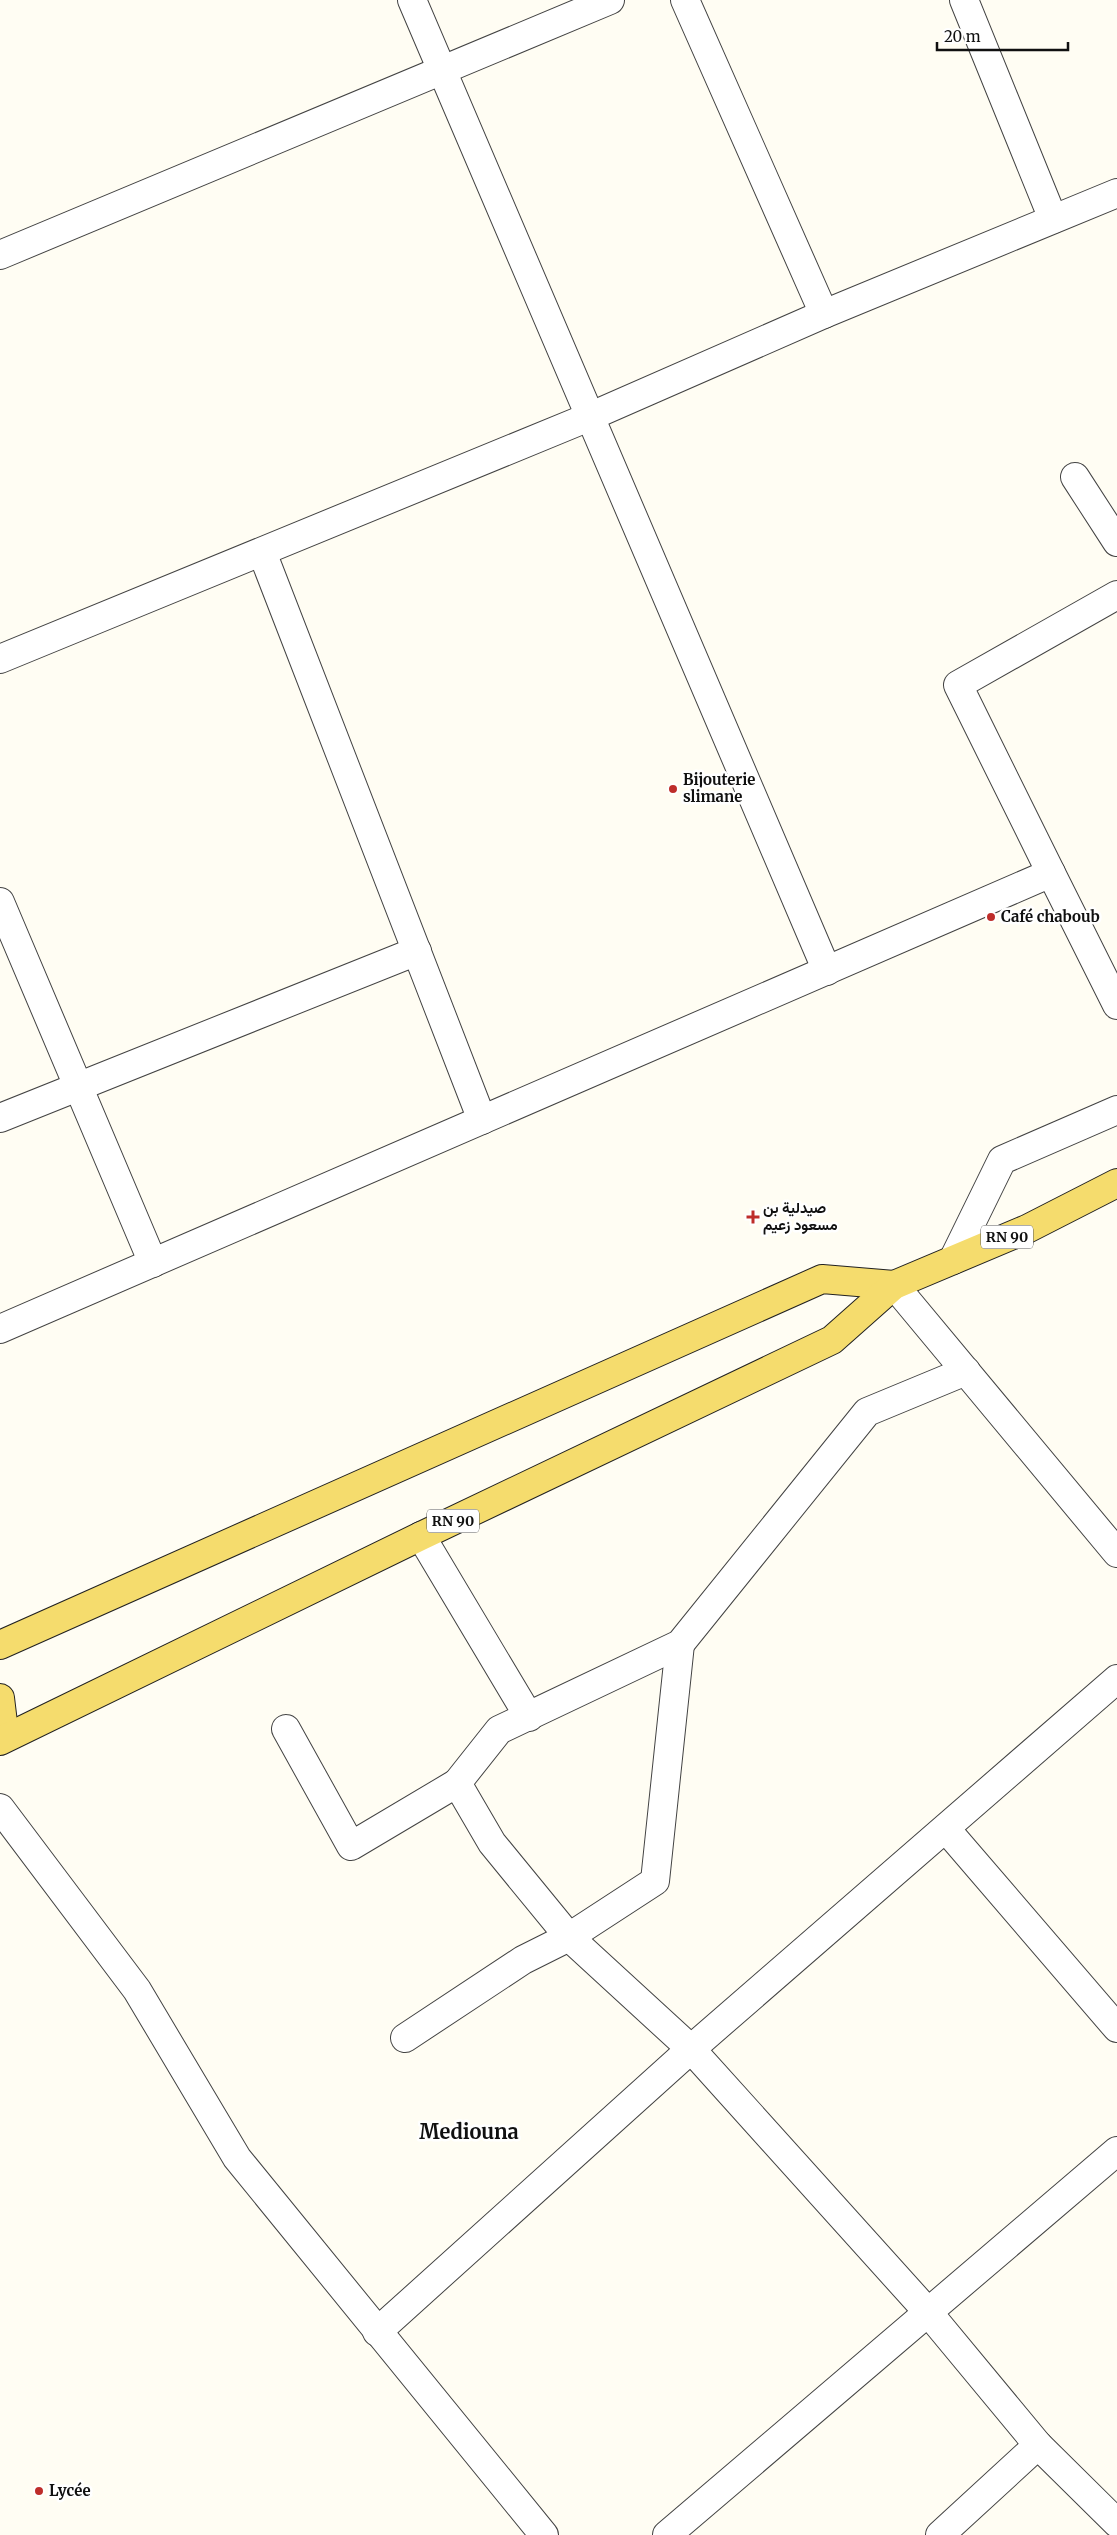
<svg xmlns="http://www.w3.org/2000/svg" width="1117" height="2535" font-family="Merriweather,Vazirmatn,serif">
<rect width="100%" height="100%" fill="#fffdf3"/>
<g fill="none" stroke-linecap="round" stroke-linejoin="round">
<defs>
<g id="minor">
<path d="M412 0 827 971"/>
<path d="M685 0 824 314"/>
<path d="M964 0 1053 219"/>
<path d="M0 255 610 0"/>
<path d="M1075 477 1117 542"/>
<path d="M262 552 482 1120"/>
<path d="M0 659 589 417 824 314 1117 193"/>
<path d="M1051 873 958 685 1117 595"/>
<path d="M0 902 153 1263"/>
<path d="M0 1118 417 951"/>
<path d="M953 1260 1002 1160 1117 1110"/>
<path d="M894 1285 1117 1553"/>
<path d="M0 1329 1051 873 1117 1005"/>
<path d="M966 1371 867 1412 680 1644 499 1730 457 1783 492 1843 569 1937 691 2049 927 2311 1038 2445 1117 2523"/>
<path d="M421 1536 529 1717"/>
<path d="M286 1729 351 1846 457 1783"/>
<path d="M0 1808 137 1990 237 2158 544 2535"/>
<path d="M946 1829 1117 2028"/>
<path d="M405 2038 523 1960 569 1937 655 1881 680 1644"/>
<path d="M377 2332 691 2049 1117 1679"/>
<path d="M667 2535 1117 2151"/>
<path d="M940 2535 1038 2445"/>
</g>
<g id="major">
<path d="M0 1645 822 1279 894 1285"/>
<path d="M0 1698 3 1723 0 1736"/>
<path d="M0 1741 421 1536 832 1340 894 1285 1027 1229 1117 1183"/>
</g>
</defs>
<!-- minor casing -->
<use href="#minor" stroke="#434343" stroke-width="30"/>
<!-- major casing -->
<use href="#major" stroke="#212121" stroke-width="30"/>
<!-- minor -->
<use href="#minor" stroke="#fff" stroke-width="28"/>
<!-- major -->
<use href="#major" stroke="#f5dc6d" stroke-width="28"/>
</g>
<!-- markers -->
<g fill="#be2d2a" stroke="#fff" stroke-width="2">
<circle cx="673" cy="789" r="5"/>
<circle cx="991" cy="917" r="5"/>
<path d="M750.5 1209.5h5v5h5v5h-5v5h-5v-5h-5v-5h5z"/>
<circle cx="39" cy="2491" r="5"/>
</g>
<g text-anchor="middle" stroke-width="5" stroke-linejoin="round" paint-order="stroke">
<!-- shield labels -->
<g fill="#fff" stroke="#585858" stroke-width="1">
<rect x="981" y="1225.5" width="52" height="23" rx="4"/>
<rect x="427" y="1509.5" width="52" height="23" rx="4"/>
</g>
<g font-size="14" font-weight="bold" fill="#101010">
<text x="1007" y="1242">RN 90</text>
<text x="453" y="1526">RN 90</text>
</g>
<!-- poi labels -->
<g font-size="15" font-weight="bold" fill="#101010" stroke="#fff" text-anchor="start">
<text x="683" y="785">Bijouterie<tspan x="683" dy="17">slimane</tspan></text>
<text x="1001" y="922">Café chaboub</text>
<text x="763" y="1213">صيدلية بن<tspan x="763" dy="17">مسعود زعيم</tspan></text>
<text x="49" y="2496">Lycée</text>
</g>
<!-- district labels -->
<g font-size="20" font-weight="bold" fill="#101010" stroke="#fff">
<text x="469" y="2139">Mediouna</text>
</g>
</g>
<!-- scale -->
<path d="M937 42v8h131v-8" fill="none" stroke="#101010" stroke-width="2.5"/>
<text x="944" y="42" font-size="15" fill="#101010" stroke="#ffffff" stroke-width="4" paint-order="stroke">20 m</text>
</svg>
